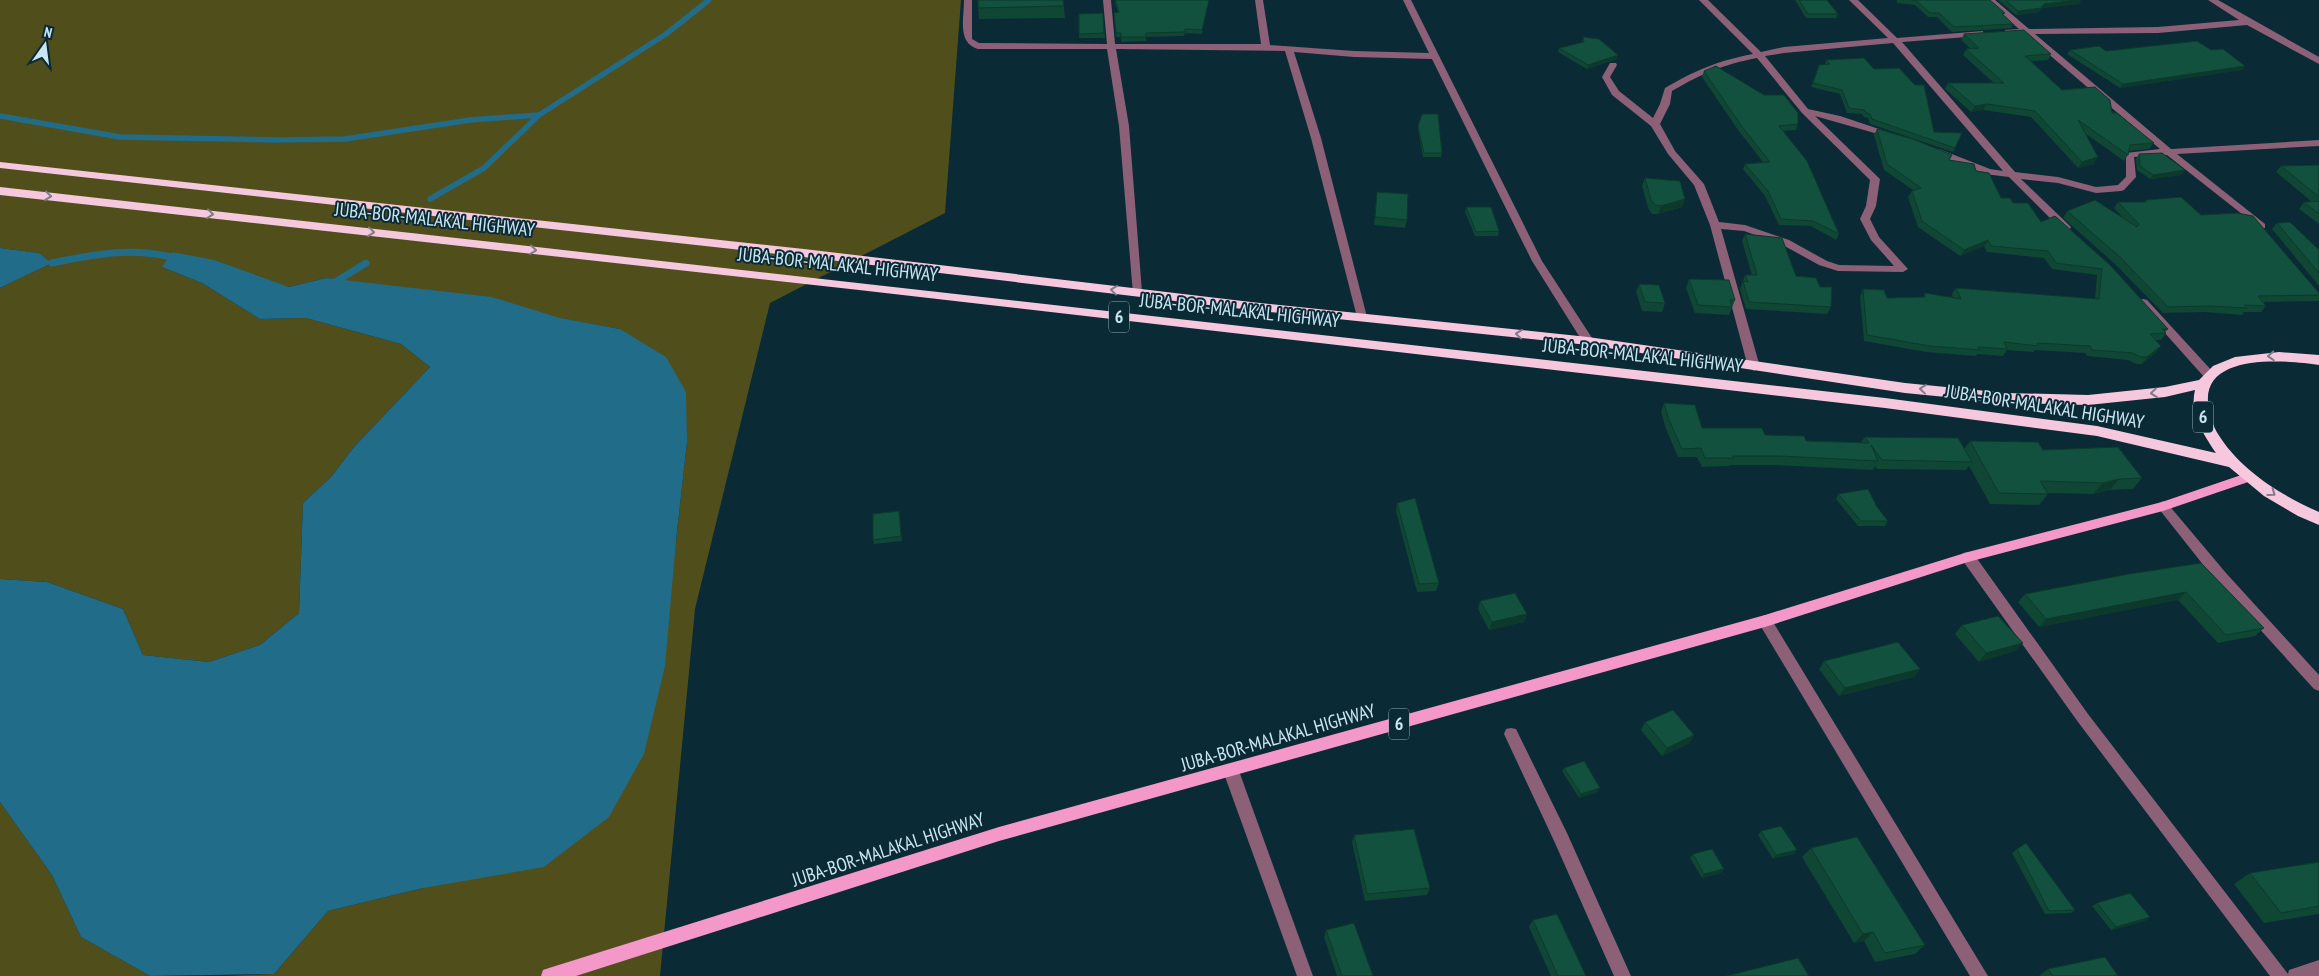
<svg xmlns="http://www.w3.org/2000/svg" width="2319" height="976" font-family="'PT Sans Narrow',sans-serif">
<rect width="100%" height="100%" fill="#0a2a36"/>
<!-- green -->
<g fill="#504e1b">
<path d="M0 0H961L945 213 770 303 695 609 660 976H224L274 974 328 911 423 888 676 541 687 442 620 329 326 278 289 287 252 276 162 267 202 283 260 319 306 318 401 344 430 367 354 447 331 477 303 503 299 613 260 645 209 662 143 655 123 609 47 582 0 579V288L52 263 39 253 0 248Z"/>
<path d="M0 802 52 875 81 937 150 976H0Z"/>
</g>
<!-- water -->
<g fill="#216c88">
<path d="M0 248 39 253 52 263 0 288Z"/>
<path d="M172 252 214 260 289 287 326 278 492 297 560 318 620 329 666 357 686 392 687 442 676 541 665 666 644 754 609 817 544 867 423 888 328 911 274 974 150 976 81 937 52 875 0 802V579L47 582 123 609 143 655 209 662 260 645 299 613 303 503 331 477 354 447 430 367 401 344 306 318 260 319 202 283 162 267Z"/>
</g>
<g fill="none" stroke-linecap="round" stroke-linejoin="round">
<!-- stream-far1 -->
<g stroke="#216c88" stroke-width="5.5">
<path d="M0 116 120 137 276 140 345 139 470 120 539 115"/>
<path d="M430 199 484 168 539 115 666 34 709 0"/>
</g>
<!-- stream -->
<g stroke="#216c88" stroke-width="7">
<path d="M52 263C95 254 136 246 179 259"/>
<path d="M332 284 366 263"/>
</g>
<!-- minor -->
<g fill="#8c6076" fill-rule="evenodd">
<path d="M964 0H972V39L979 43 1107 44 1103 0H1111L1115 44H1261L1255 0H1263L1270 45 1354 51 1429 53 1403 0H1411L1542 261 1594 341 1588 345 1584 344 1532 261 1432 59 1354 57 1294 52 1321 138 1367 317 1362 321 1357 317 1311 138 1285 51 1116 49 1129 126 1142 292 1137 295 1133 294 1119 126 1107 49H978C957 43 964 18 964 0Z"/>
<path d="M1699 0H1708L1761 52 1784 47 1888 38 1849 0H1858L1897 38 1983 31V35L1980 36 1902 42 2015 172 2058 177 2096 187 2118 185 2126 177V153L2160 149 2025 34H2005V30L2019 29 1986 0H1995L2029 29 2158 27 2239 20 2208 0H2218L2319 57V64L2247 25 2158 33 2035 34 2171 149 2319 140V146L2177 154 2265 224V228L2261 229 2167 155 2134 157 2136 177 2124 190 2121 191 2096 193 2058 183 2021 179 2070 226 2071 228 2066 231 2062 230 2009 177 1985 174 1933 153V149H1939L1990 169 2003 171 1893 43 1784 53 1765 56 1808 109 1840 116 1897 135 1892 138 1815 116 1880 179 1876 206 1870 219 1879 237 1908 269 1903 272 1838 271 1819 265 1781 244 1744 231 1721 229 1760 367 1754 371 1748 367 1710 225 1694 185 1668 154 1651 126 1612 95 1602 77 1610 63H1616L1617 65 1610 77 1619 91 1653 118 1660 104 1665 88C1696 70 1717 61 1753 54ZM1757 58 1802 113 1870 180 1866 206 1860 219 1871 240 1894 266 1839 265 1827 261 1789 240 1745 225 1719 222 1704 184 1675 151 1660 124 1670 104 1672 91C1703 73 1722 65 1757 58Z"/>
<path d="M2143 299 2147 300 2213 372 2215 375 2213 378H2205L2139 304 2138 302 2139 300Z"/>
<path d="M2163 501 2167 503 2226 573 2319 675V691L2314 689 2216 581 2159 509 2157 506 2159 503Z"/>
<path d="M1968 552 1973 553 2088 714 2288 974 2289 970 2319 960V976H2270L2078 722 1963 561 1961 557 1963 553Z"/>
<path d="M1765 615 1770 617 1988 976H1970L1760 625 1758 621 1760 617Z"/>
<path d="M1511 728 1516 729 1567 833 1631 976H1614L1555 843 1504 734 1506 729Z"/>
<path d="M1231 764 1236 766 1239 771 1313 976H1297L1223 771 1226 766Z"/>
</g>
<!-- major -->
<path fill="#f398c8" fill-rule="evenodd" d="M2250 472 2256 477 2254 480 2163 511 1968 562 1765 627 999 841 576 976H541L543 970 549 968 999 827 1765 615 1968 552 2162 502Z"/>
<!-- highway -->
<path fill="#f5c8de" fill-rule="evenodd" d="M0 162 804 249 1251 302 1588 337 1905 383 2007 393 2088 395 2165 387 2199 380 2213 366 2235 357 2279 352 2319 355V365C2285 360 2197 352 2209 409 2211 418 2213 426 2218 434 2240 470 2282 496 2319 512V525L2298 516 2264 496 2229 467 2097 436 1885 408 859 290 0 195V187L1885 398 2097 426 2216 453C2204 435 2189 413 2195 390L2165 397 2088 405 2007 403 1905 393 1588 345 1251 310 804 257 0 168Z"/>
</g>
<!-- wall -->
<g fill="#0f4634">
<path d="M1115 0H1209L1202 34 1185 33 1184 36 1146 37V41L1121 42V37H1116L1114 13 1118 12 1115 3Z"/>
<path d="M1795 0H1827L1838 14 1836 18H1806Z"/>
<path d="M1897 0H1990L2004 15 2013 24 2011 28 1952 32 1937 17H1928L1915 5 1897 3Z"/>
<path d="M1998 0H2081L2079 4 2042 8 2039 12 2016 15Z"/>
<path d="M1064 6 1065 18 979 19 978 8Z"/>
<path d="M1103 13 1105 38H1079V34Z"/>
<path d="M1964 34 2051 54 2048 60 2031 61 2062 90 2112 113 2154 143 2149 149 2129 151 2128 155 2124 161 2086 134 2094 164 2078 168 2031 117 1983 110 1971 112 1945 89 1948 83H1994L1963 55 1966 49 1970 48 1961 40Z"/>
<path d="M1583 37 1617 59 1587 69 1558 52 1559 48 1582 43Z"/>
<path d="M2070 50 2106 51 2242 70 2120 88 2067 54Z"/>
<path d="M1826 60 1934 132 1962 133 1953 152 1870 124 1868 118 1864 117 1862 114 1847 113 1840 94 1811 87 1819 65H1825Z"/>
<path d="M1704 71 1798 124 1796 130 1784 131 1839 234 1836 240 1811 226 1779 225 1765 196 1743 169 1745 164 1763 162 1738 130 1702 77Z"/>
<path d="M1418 126 1442 153 1441 157H1423L1418 130Z"/>
<path d="M1877 129 1976 171 2001 198 2013 203 2041 222 2055 216 2168 329 2165 332 2166 333 2161 340H2155L2161 346 2156 353 2142 364H2136L2128 360 2087 356 2085 353 2035 350 2033 352 2007 350 2003 356 1977 354 1975 356 1926 352 1864 341 1860 296 1863 289 1887 298 1923 297 1925 293 1953 298 1952 294 1956 288 2095 299 2097 275 2052 269 2044 258 1987 252 1984 246 1960 256 1918 227 1908 197 1912 191 1913 190 1884 170 1874 135Z"/>
<path d="M2139 154 2182 175 2150 179 2137 170 2136 159Z"/>
<path d="M2319 165V224L2299 209 2304 202H2312L2276 172 2281 166Z"/>
<path d="M1645 178 1685 199 1682 207 1658 214H1652L1648 208 1642 186Z"/>
<path d="M1377 192 1407 220 1405 228 1374 225Z"/>
<path d="M2146 200 2201 215 2319 293V301L2263 302 2266 306 2261 312H2244L2242 315 2205 312 2163 313 2116 265 2063 218 2067 211 2123 218 2114 208 2118 202H2144Z"/>
<path d="M1466 207 1499 231 1498 236H1475L1465 212Z"/>
<path d="M2277 223 2319 250V286L2272 229Z"/>
<path d="M1745 234 1796 276 1820 287 1831 307 1827 314 1746 309 1740 289 1745 275H1752L1742 241Z"/>
<path d="M1689 279 1735 300 1729 315 1695 313 1686 288Z"/>
<path d="M1639 284 1665 303 1662 312 1642 311 1636 292Z"/>
<path d="M1664 403 1702 428 1765 435 1806 441 1861 442 1865 437 1965 448 1970 441 2043 450 2142 478 2133 489 2110 490 2093 494 2047 493 2048 494 2039 505 1990 504 1969 466 1966 470 1877 469 1875 466 1873 470 1775 465H1730L1729 466 1702 467 1697 457H1678L1666 429 1661 412Z"/>
<path d="M1838 494 1877 507 1888 521 1885 526H1858L1836 499Z"/>
<path d="M1397 503 1439 583 1436 591 1417 592 1396 511Z"/>
<path d="M900 515 902 541 874 544 873 540Z"/>
<path d="M2201 563 2264 628 2255 636 2218 643 2178 600 2039 627 2018 602 2025 594Z"/>
<path d="M1480 601 1527 614 1524 622 1489 630 1478 609Z"/>
<path d="M1962 625 2015 651 1979 662 1955 634Z"/>
<path d="M1824 661 1920 669 1914 677 1839 696 1819 669Z"/>
<path d="M1645 722 1690 743 1662 756 1641 730Z"/>
<path d="M1564 768 1598 792 1579 798 1562 771Z"/>
<path d="M1761 831 1797 850 1794 854 1773 859 1758 835Z"/>
<path d="M1354 835 1430 888 1427 895 1365 901 1352 842Z"/>
<path d="M1811 848 1925 945 1915 954 1875 962 1864 941 1854 943 1802 857Z"/>
<path d="M2017 849 2075 910 2071 913 2045 914 2012 853Z"/>
<path d="M1693 854 1724 869 1721 873 1702 878 1690 858Z"/>
<path d="M2319 862V914L2264 923 2234 884 2250 873Z"/>
<path d="M2097 903 2150 917 2145 921 2111 930 2092 906Z"/>
<path d="M1533 920 1586 976H1551L1529 927Z"/>
<path d="M1326 930 1373 976H1337L1324 937Z"/>
<path d="M2048 969 2118 976H2039Z"/>
</g>
<!-- shaded-wall -->
<g fill="#0c392b">
<path d="M1209 0 1202 34V30Z"/>
<path d="M2078 0H2081L2079 4 2042 8 2039 12 2016 15 2018 11 2044 4Z"/>
<path d="M1618 55 1617 59 1587 69 1588 65Z"/>
<path d="M2245 66 2242 70 2120 88 2123 84Z"/>
<path d="M1987 104 1983 110 1971 112 1975 106Z"/>
<path d="M2098 157 2094 164 2078 168 2082 162Z"/>
<path d="M2185 170 2182 175 2150 179 2153 175Z"/>
<path d="M1685 199 1682 207 1658 214 1661 206Z"/>
<path d="M1988 240 1984 246 1960 256 1964 250Z"/>
<path d="M2161 346 2156 353 2142 364 2147 357Z"/>
<path d="M2119 479 2110 490 2093 494 2103 483Z"/>
<path d="M899 511 900 515 902 541 901 536Z"/>
<path d="M2186 592 2178 600 2039 627 2046 619Z"/>
<path d="M1527 614 1524 622 1489 630 1492 622Z"/>
<path d="M2023 643 2015 651 1979 662 1986 653Z"/>
<path d="M1920 669 1914 677 1839 696 1845 688Z"/>
<path d="M1694 735 1690 743 1662 756 1667 748Z"/>
<path d="M1600 788 1598 792 1579 798 1581 794Z"/>
<path d="M1797 850 1794 854 1773 859 1776 855Z"/>
<path d="M1724 869 1721 873 1702 878 1704 874Z"/>
<path d="M2150 917 2145 921 2111 930 2116 927Z"/>
<path d="M1873 932 1864 941 1854 943 1863 934Z"/>
</g>
<!-- building -->
<g fill="#11513d" stroke="#0c392b">
<path d="M978 0H1063L1064 6 978 8Z"/>
<path d="M1115 0H1209L1202 30 1185 29V32L1146 33V37H1121V33H1116L1114 13 1119 12Z"/>
<path d="M1799 0H1827L1838 14H1808Z"/>
<path d="M1911 0H1990L2005 13 2002 14 2013 24 1954 27 1939 13H1930L1917 1Z"/>
<path d="M2005 0H2078L2044 4 2041 8 2018 11Z"/>
<path d="M1103 13 1104 33 1079 34V14Z"/>
<path d="M2024 30 2051 54 2025 56 2062 90 2095 87 2110 100 2112 113H2117L2154 143 2130 145 2128 155 2078 120 2098 157 2082 162 2035 111 1987 104 1975 106 1948 83H2004L1966 49 1979 48 1964 34Z"/>
<path d="M1583 37 1599 39 1618 55 1588 65 1559 48 1584 42Z"/>
<path d="M2197 41 2211 50 2223 49 2245 66 2123 84 2070 50 2099 46 2106 51Z"/>
<path d="M1864 58 1874 69 1899 68 1915 85H1924L1934 132 1962 133 1955 148 1872 119 1870 114 1866 113 1864 110 1849 108 1842 90 1813 83 1819 65 1830 64 1826 60Z"/>
<path d="M1716 66 1764 95H1784L1798 113V124L1779 126 1807 161 1839 234 1813 221 1781 219 1768 191 1745 164 1770 162 1740 124 1704 71Z"/>
<path d="M1422 114H1438L1442 153H1424L1418 126Z"/>
<path d="M1877 129 1913 139 1952 155 1949 160 1974 164 1976 171 1989 173 2001 198H2010L2013 203H2028L2041 222 2055 216 2110 265 2168 329H2162L2166 333 2150 334 2161 346 2147 357H2141L2133 353 2092 350 2090 346 2037 343 2038 346 2004 342 2007 349 1978 347 1980 350 1930 346 1867 335 1863 289 1884 290 1887 298 1925 297V293L1961 299 1956 288 2099 299 2102 269 2056 263 2048 251 1991 246 1988 240 1964 250 1922 221 1912 191 1921 188 1887 164Z"/>
<path d="M2162 153 2185 170 2153 175 2140 166 2139 154Z"/>
<path d="M2319 165V197L2281 166Z"/>
<path d="M1645 178 1680 181 1685 199 1661 206 1655 205 1651 200Z"/>
<path d="M1377 192 1408 194 1407 220 1375 217Z"/>
<path d="M2181 197 2201 215 2237 213 2253 216 2319 293V295L2258 296 2266 306 2244 305 2247 308 2210 306 2168 307 2121 258 2067 211 2095 200 2137 227 2139 224 2118 202H2146V200Z"/>
<path d="M2319 201V214L2304 202Z"/>
<path d="M1466 207H1491L1499 231 1476 232Z"/>
<path d="M2290 222 2319 250V273L2277 223Z"/>
<path d="M1745 234 1782 238 1796 276 1816 278 1820 287H1832L1831 307 1749 302 1743 281 1748 282 1745 275H1757Z"/>
<path d="M1689 279 1729 280 1735 300H1730L1732 307 1698 305Z"/>
<path d="M1639 284 1659 285 1665 303 1645 302Z"/>
<path d="M1664 403 1695 405 1702 428H1762L1765 435 1804 436 1806 441 1869 443 1865 437 1958 438 1972 462 1882 460 1871 445 1878 461 1780 456H1733V458H1705L1701 448 1682 449 1669 420Z"/>
<path d="M1970 441 2038 442 2043 450 2118 447 2142 478 2119 479 2103 483 2040 481 2048 494 1999 493Z"/>
<path d="M1868 489 1877 507 1888 521H1861L1838 494Z"/>
<path d="M1415 498 1439 583 1419 584 1397 503Z"/>
<path d="M899 511 901 536 873 540V514Z"/>
<path d="M2201 563 2264 628 2226 635 2186 592 2046 619 2025 594 2129 574Z"/>
<path d="M1515 593 1527 614 1492 622 1480 601Z"/>
<path d="M1998 616 2023 643 1986 653 1962 625Z"/>
<path d="M1898 642 1920 669 1845 688 1824 661Z"/>
<path d="M1673 710 1694 735 1667 748 1645 722Z"/>
<path d="M1584 761 1600 788 1581 794 1564 768Z"/>
<path d="M1781 826 1797 850 1776 855 1761 831Z"/>
<path d="M1414 829 1430 888 1367 894 1354 835Z"/>
<path d="M1857 837 1925 945 1885 953 1873 932 1863 934 1811 848Z"/>
<path d="M2026 843 2075 910 2049 911 2017 849Z"/>
<path d="M1712 849 1724 869 1704 874 1693 854Z"/>
<path d="M2319 862V906L2281 913 2250 873Z"/>
<path d="M2130 893 2150 917 2116 927 2097 903Z"/>
<path d="M1557 914 1586 976H1558L1533 920Z"/>
<path d="M1354 923 1373 976H1342L1326 930Z"/>
<path d="M2105 957 2118 976H2053L2048 969Z"/>
<path d="M1798 958 1809 976H1726Z"/>
</g>
<!-- one-way arrows -->
<defs><path id="oneway-chevron" d="M-2-3.5L2.5 0L-2 3.5" fill="none" stroke-width="1.6" stroke-linecap="round" stroke-linejoin="round" transform="scale(1.25)"/></defs>
<g stroke="#80798a">
<use href="#oneway-chevron" transform="translate(48 196) rotate(6)"/>
<use href="#oneway-chevron" transform="translate(210 214) rotate(6)"/>
<use href="#oneway-chevron" transform="translate(371 232) rotate(6)"/>
<use href="#oneway-chevron" transform="translate(533 250) rotate(6)"/>
<use href="#oneway-chevron" transform="translate(1114 290) rotate(-173)"/>
<use href="#oneway-chevron" transform="translate(1519 334) rotate(-174)"/>
<use href="#oneway-chevron" transform="translate(2271 356) rotate(177)"/>
<use href="#oneway-chevron" transform="translate(1923 389) rotate(-174)"/>
<use href="#oneway-chevron" transform="translate(2154 393) rotate(174)"/>
<use href="#oneway-chevron" transform="translate(2272 493) rotate(36)"/>
</g>
<g text-anchor="middle" stroke-width="4" stroke-linejoin="round" paint-order="stroke">
<!-- shield labels -->
<g fill="#0a2a36" stroke="#90aeba" stroke-width="1">
<rect x="1109" y="301.5" width="20" height="31" rx="4"/>
<rect x="2193" y="401.5" width="20" height="31" rx="4"/>
<rect x="1389" y="708.5" width="20" height="31" rx="4"/>
</g>
<g font-size="18" font-weight="bold" fill="#c9e6f3">
<text x="1119" y="323">6</text>
<text x="2203" y="423">6</text>
<text x="1399" y="730">6</text>
</g>
<!-- street labels -->
<g font-size="19" fill="#c9e6f3" stroke="#0a2a36">
<text transform="translate(435 219) rotate(6)" y="7">JUBA-BOR-MALAKAL HIGHWAY</text>
<text transform="translate(838 264) rotate(6)" y="7">JUBA-BOR-MALAKAL HIGHWAY</text>
<text transform="translate(1240 310) rotate(6)" y="7">JUBA-BOR-MALAKAL HIGHWAY</text>
<text transform="translate(1643 355) rotate(6)" y="7">JUBA-BOR-MALAKAL HIGHWAY</text>
<text transform="translate(2045 406) rotate(9)" y="7">JUBA-BOR-MALAKAL HIGHWAY</text>
<text transform="translate(1278 737) rotate(-16)" y="7">JUBA-BOR-MALAKAL HIGHWAY</text>
<text transform="translate(888 849) rotate(-18)" y="7">JUBA-BOR-MALAKAL HIGHWAY</text>
</g>
</g>
<!-- north arrow -->
<g transform="translate(45 45) rotate(14)" stroke="#0a2a36" stroke-width="4" paint-order="stroke">
<path d="M0-4L9 19L0 12L-9 19Z" fill="#c9e6f3"/>
<text y="-8" font-size="14" font-weight="bold" text-anchor="middle" fill="#c9e6f3">N</text>
</g>
</svg>
